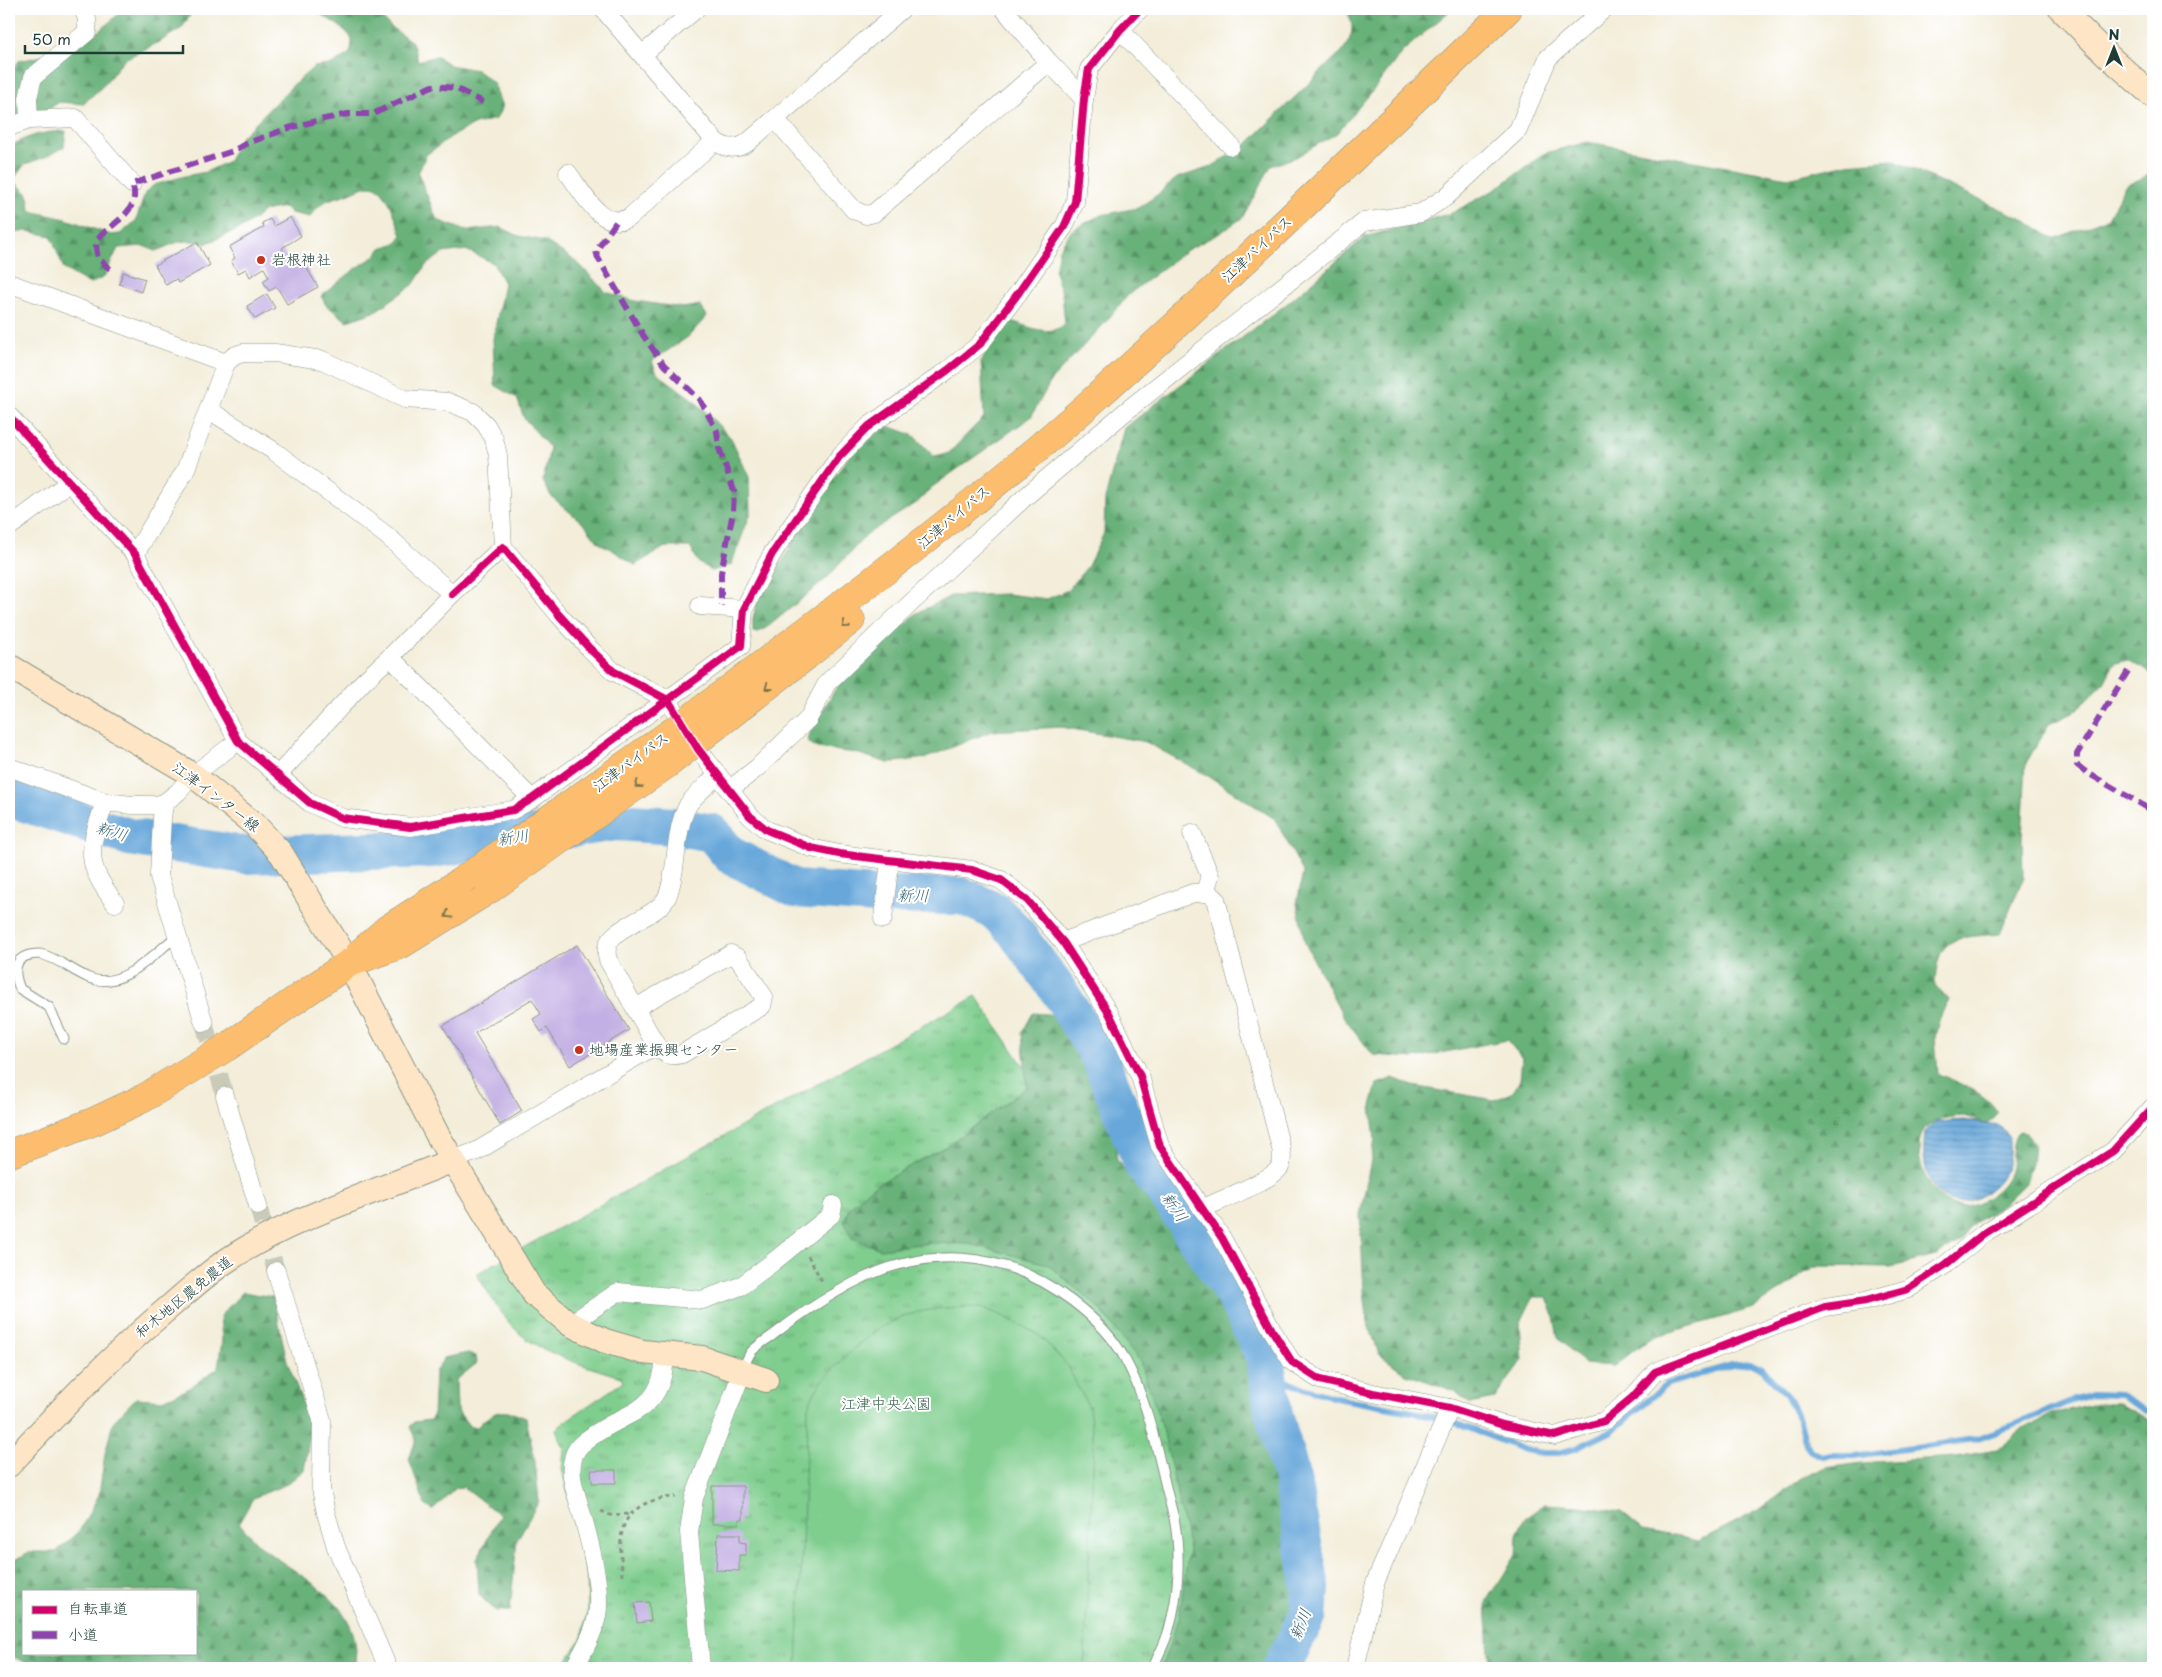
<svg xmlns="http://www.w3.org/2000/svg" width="2162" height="1677" font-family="'Playpen Sans','Klee One',sans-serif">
<defs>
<pattern id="grass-tufts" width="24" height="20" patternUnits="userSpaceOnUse" patternTransform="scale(1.25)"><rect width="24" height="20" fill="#7fce8e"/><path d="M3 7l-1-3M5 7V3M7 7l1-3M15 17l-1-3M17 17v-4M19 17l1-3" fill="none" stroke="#67a875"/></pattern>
<pattern id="forest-firs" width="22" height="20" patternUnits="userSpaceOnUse" patternTransform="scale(1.25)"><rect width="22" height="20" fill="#67b179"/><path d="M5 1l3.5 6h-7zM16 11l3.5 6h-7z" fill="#549164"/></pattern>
<pattern id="water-rules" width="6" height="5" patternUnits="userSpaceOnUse" patternTransform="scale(1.25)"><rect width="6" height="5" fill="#67a7da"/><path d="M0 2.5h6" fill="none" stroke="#5489b2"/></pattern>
</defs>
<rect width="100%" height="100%" fill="#fff"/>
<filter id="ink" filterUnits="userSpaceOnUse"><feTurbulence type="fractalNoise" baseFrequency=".02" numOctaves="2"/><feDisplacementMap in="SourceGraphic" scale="10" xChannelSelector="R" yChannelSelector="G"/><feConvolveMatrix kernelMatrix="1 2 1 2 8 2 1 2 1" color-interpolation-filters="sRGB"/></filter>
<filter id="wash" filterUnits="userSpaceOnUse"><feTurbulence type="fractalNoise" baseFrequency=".0096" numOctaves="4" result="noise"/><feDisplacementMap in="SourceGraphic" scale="20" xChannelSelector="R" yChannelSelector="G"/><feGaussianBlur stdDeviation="1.12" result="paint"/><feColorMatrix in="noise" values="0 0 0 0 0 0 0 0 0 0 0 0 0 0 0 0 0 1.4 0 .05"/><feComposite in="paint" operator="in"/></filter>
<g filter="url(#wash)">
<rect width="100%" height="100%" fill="#f3edd9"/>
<!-- grass -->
<path fill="url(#grass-tufts)" stroke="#4f8661" d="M976 996 1038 1087 1122 1290 1198 1527 1173 1668H563L582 1637 588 1608 587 1576 562 1469 564 1448 556 1430 564 1422 623 1382 621 1377C589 1367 537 1353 514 1328 499 1312 488 1291 476 1274Z"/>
<!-- forest -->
<g fill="url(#forest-firs)" stroke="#437756" fill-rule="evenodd">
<path d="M125 9H194L182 28 159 42 123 60 105 84 83 104 59 102 46 111 9 120V75L19 61 47 55 89 39Z"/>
<path d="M313 9H373L391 27 412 42 418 61 436 56 450 65 477 70 493 83 502 107 496 119 475 124 452 136 426 155 418 173 437 220 467 231 500 227 519 236 545 241 577 262 606 292 635 301 683 308 700 305 707 316 688 337 652 361 657 373 695 401 731 438 749 477 750 515 731 565 712 571 699 563 690 547H665L635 565 611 549 599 543 585 525 551 496 543 481 550 448 524 418 517 398 495 385 493 339 504 283 493 263 466 250 443 253 426 265 413 285 374 312 347 321 326 305 321 296 354 270 375 256 381 248 396 243 402 235C396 221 388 186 370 186 362 186 352 193 344 195 327 200 321 201 310 217L291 213 285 207 263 211C246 230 228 233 205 244 185 237 175 243 156 251L143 246 118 248 104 277 90 284 64 269 51 236 27 231 9 234V148C23 136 48 131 66 131L64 147 43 158 25 164 13 180 28 194 30 211 66 219 111 235 120 234 136 221 145 193 154 185 185 176 206 172 229 161 241 137 291 87 314 67 334 64 350 53C351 49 352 44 352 41 350 29 323 17 313 9Z"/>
<path d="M1345 9H1452L1402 52 1374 89 1337 133 1296 157 1271 166 1242 218 1220 233 1187 250 1129 294 1103 325 1052 379 1031 417 932 487 918 502 867 534 826 579 769 626 757 633 753 632V619L759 590 782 561 812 507 868 431 888 426 913 435 935 457 949 453 984 417 981 361 997 333 1010 321C1029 326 1048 338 1065 324L1062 293 1055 272 1059 249 1072 230 1101 215 1138 208 1156 196 1177 178 1211 167 1246 145 1343 50C1353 36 1356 24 1345 9Z"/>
<path d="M1588 142 1788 178 1847 164 1893 160 2023 219 2054 239 2108 218 2125 186 2153 173V674L2127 660 2114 664 2104 683 2073 713 2049 724 2026 763 2022 838 2023 878 2000 934C1956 938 1937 934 1935 985L1948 1000 1939 1020 1935 1038 1938 1074C1958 1082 1987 1093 1998 1113 1986 1133 1976 1116 1962 1116 1949 1117 1928 1120 1922 1133 1910 1161 1936 1214 1970 1205 1986 1201 2005 1187 2010 1171 2014 1158 2009 1143 2019 1131L2027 1133 2034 1144 2032 1164 2026 1182 2003 1205 1969 1226 1963 1239 1936 1256 1891 1267 1815 1266 1754 1308 1650 1338 1614 1366 1585 1364 1558 1338 1554 1316 1547 1297H1533L1520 1324 1523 1360 1494 1399 1470 1404 1455 1391 1406 1374 1379 1354 1368 1324 1364 1292 1360 1215 1375 1140 1371 1106 1377 1084 1393 1078 1413 1086 1495 1100 1513 1092 1520 1080 1522 1058 1507 1040 1414 1058 1373 1055 1343 1016 1305 943 1297 904 1303 872 1275 819 1210 777 1146 742 1061 727 992 731 926 758 888 763 856 753 817 748 807 741 813 726 838 685 917 613 951 596 1007 594 1047 599 1068 590 1088 566 1104 533 1105 499 1124 428 1289 302 1365 237 1452 213 1496 189 1545 153Z"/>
<path d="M1033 1013 1061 1015 1083 1041 1099 1077 1113 1120 1117 1160 1218 1290 1251 1345 1301 1577 1299 1613 1272 1668H1161L1179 1619 1189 1549 1163 1429 1140 1361 1099 1308 1047 1264 970 1244 927 1243 880 1249 852 1238 844 1221 849 1208 869 1189 948 1145 1027 1087 1022 1033Z"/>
<path d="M243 1292 273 1297 287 1361 305 1409 310 1435 304 1470 287 1484 253 1498 239 1523C248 1533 258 1546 269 1553 309 1582 367 1609 354 1668H38L9 1655V1564L29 1552H56L80 1530 99 1495 105 1454 113 1422 136 1398 163 1400 186 1390 218 1368 222 1340 220 1316ZM24 1591H196V1653H24Z"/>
<path d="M468 1353 476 1356 477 1363 456 1380 457 1410 470 1427H477C495 1409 502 1408 526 1418L535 1462 539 1501 517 1540 510 1611H496L479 1595 477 1559 500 1515 463 1487 456 1488 433 1510 425 1505 409 1459 416 1440 410 1427 414 1422 430 1420 433 1416 435 1372 444 1358Z"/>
<path d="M2092 1404H2118L2153 1421V1668H1490L1486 1603 1516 1555 1517 1534 1525 1518 1545 1504 1579 1506 1621 1512 1643 1530 1699 1541 1759 1510 1801 1478 1826 1468 1862 1463 1955 1457 1997 1450 2016 1434 2052 1414Z"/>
</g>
<!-- garden -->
<path fill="#7fce8e" stroke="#4f8661" d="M970 1307 986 1309 1003 1316 1039 1335 1066 1364 1089 1407 1094 1445 1084 1668H797L808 1407C815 1388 827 1375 841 1361 882 1319 913 1307 970 1307Z"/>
<!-- water -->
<path fill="url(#water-rules)" stroke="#437287" d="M1964 1120 1999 1125 2009 1138C2009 1145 2010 1153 2008 1161 2006 1172 1999 1182 1990 1189 1970 1207 1943 1208 1930 1181 1923 1166 1923 1148 1925 1132L1936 1122Z"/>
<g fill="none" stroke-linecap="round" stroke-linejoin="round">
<!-- stream -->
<path stroke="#67a7da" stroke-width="6" d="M1265 1358 1277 1377 1297 1386 1336 1398 1423 1414 1453 1422 1525 1450 1543 1453H1559L1577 1448 1612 1431 1667 1384 1732 1365 1750 1363 1762 1369 1786 1394 1800 1422 1806 1444 1811 1451 1822 1456H1854L1975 1439 2019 1423 2071 1401 2091 1395 2120 1396 2146 1411H2153"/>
<!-- river -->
<path stroke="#67a7da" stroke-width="38" d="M9 798 129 837 245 855 432 849 617 822 674 826 712 833 730 855 796 889 876 895 962 896 995 911 1014 930 1061 994 1100 1058 1143 1165 1162 1187 1236 1298 1265 1358 1274 1414 1292 1479 1311 1589 1308 1615 1281 1668"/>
</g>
<g id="blocks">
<!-- building -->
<g fill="#c2afe4">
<path d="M290 217 301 236 282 248 289 261 299 255 318 287 287 304 277 287 269 291 263 281 269 277 264 268 250 277 246 269 238 273 231 261 235 258 229 247 264 227 262 223 270 219 274 226Z"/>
<path d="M197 242 210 265 178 283 176 279 166 285 155 265Z"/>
<path d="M123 272 145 279 141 292 119 284Z"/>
<path d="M267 294 275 308 255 319 247 306Z"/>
<path d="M577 945 629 1030 570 1066 547 1028 541 1032 533 1019 541 1014 532 999 475 1033 522 1111 500 1125 443 1026Z"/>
<path d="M591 1470H616V1483H592Z"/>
<path d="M712 1486H743V1519H739V1524H712Z"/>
<path d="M718 1534H740V1542L746 1543V1555H739V1571L716 1570Z"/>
<path d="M649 1602 651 1621 637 1623 635 1603Z"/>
</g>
</g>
</g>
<g filter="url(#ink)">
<use href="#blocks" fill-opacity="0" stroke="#899586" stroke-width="1"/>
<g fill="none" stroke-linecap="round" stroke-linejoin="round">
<!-- street-tunnel -->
<g stroke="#c9cab8" stroke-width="18" stroke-dasharray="18 9" stroke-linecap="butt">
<path d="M204 1023 225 1096"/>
<path d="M258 1206 276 1271"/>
</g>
<defs>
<g id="lane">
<path d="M64 1039 49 1007 20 989C12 969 14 954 40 954 58 958 72 971 89 978 122 991 153 954 177 936"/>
<path d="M742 1372C745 1366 747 1356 752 1351 758 1345 766 1340 773 1335 797 1316 822 1300 849 1285 924 1244 1003 1249 1072 1301 1093 1317 1113 1336 1125 1359 1152 1409 1159 1465 1174 1518 1181 1554 1179 1594 1169 1629 1166 1642 1158 1655 1153 1668"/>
</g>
<g id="street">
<path d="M603 9 715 141C725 149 736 150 747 143L902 9"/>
<path d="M1004 9 1049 62 1084 99"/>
<path d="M1120 30 1231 146"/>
<path d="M643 54 696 9"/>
<path d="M29 120 28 98 33 77 87 32V19L83 9"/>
<path d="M776 120 854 210 866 215 874 213 1049 62"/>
<path d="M9 127 29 120 75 118 132 184"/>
<path d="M568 173C582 191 602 233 630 217L715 141"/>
<path d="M9 283 226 363 185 471 135 554"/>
<path d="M226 363 234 356 242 353H275L322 360 405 399 448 402 473 412 486 425 494 439 498 455 503 547"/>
<path d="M209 410 274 451 386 535 452 594 390 657 532 799"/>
<path d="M9 416 135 554 238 741 310 803 342 818 410 827 513 810 532 799 741 646 744 609 772 554 839 457 869 426 948 370 980 344 1019 292 1064 227 1075 202 1084 99 1089 69 1120 30 1140 9"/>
<path d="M9 527 70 482"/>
<path d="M452 594 503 547 559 615 590 649 613 671 668 700 698 749 718 775 750 816 767 830 811 848 839 854 972 870 1001 880 1027 900 1063 942 1109 1013 1140 1076 1160 1146 1222 1238 1272 1330 1292 1362 1320 1380 1373 1393 1450 1408 1503 1425 1555 1436 1604 1421 1633 1397 1655 1372 1825 1307 1866 1301 1908 1289 1945 1265 1983 1234 2113 1151 2153 1107"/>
<path d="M700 606 744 609"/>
<path d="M9 767 105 802 132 805H157L164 803 178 792 193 775 238 741"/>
<path d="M278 775 363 682 390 657"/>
<path d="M729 790 757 768 808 719 827 683 896 617 1024 498 1125 412 1364 222 1421 213 1446 197 1518 130 1548 58 1604 9"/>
<path d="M105 802C89 850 83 861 115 903"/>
<path d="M164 803 162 818 159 876 204 1023"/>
<path d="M1192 833 1210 876 1205 892"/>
<path d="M883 919 890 860"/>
<path d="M1063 942 1193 893H1209L1216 899 1281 1148C1282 1154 1283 1161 1280 1167 1273 1180 1218 1201 1202 1209"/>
<path d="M635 1008 731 954 738 958 764 997 762 1006 682 1054C670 1057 664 1055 656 1045L608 960C597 927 651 923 666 899 671 890 672 879 674 869 677 849 678 823 688 805 695 794 708 785 718 775"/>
<path d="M225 1096 258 1206"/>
<path d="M453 1160 477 1151 656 1045"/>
<path d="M276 1271 322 1420 321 1489 326 1513 336 1547 388 1668"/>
<path d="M570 1324 618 1292 702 1300 741 1286 773 1262 831 1215 833 1205"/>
<path d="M574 1668C583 1652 593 1635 597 1616 602 1588 589 1538 581 1511 577 1495 568 1476 573 1459 575 1449 580 1445 588 1439 627 1409 662 1415 665 1356"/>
<path d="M701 1668 689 1532 694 1498 742 1372"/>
<path d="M1355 1668 1375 1583 1450 1408"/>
</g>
<g id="secondary">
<path d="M2061 9 2106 54 2153 96"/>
<path d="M9 666 193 775 256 826 281 853 349 963 438 1136 534 1294 570 1324 605 1341 643 1352 702 1358 766 1380"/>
<path d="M9 1465C61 1409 114 1353 173 1304 191 1288 209 1272 229 1259 298 1214 378 1192 453 1160"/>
</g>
<g id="highway">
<path d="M793 641C894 565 994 488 1089 404 1232 276 1370 142 1508 9"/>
<path d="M806 656 851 620"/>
<path d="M359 954 386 930 463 880"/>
<path d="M9 1154 95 1121 144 1098 227 1047 349 963 402 944 490 889"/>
</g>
</defs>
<!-- lane casing -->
<use href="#lane" stroke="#899586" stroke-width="11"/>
<!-- street casing -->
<use href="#street" stroke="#899586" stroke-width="19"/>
<!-- secondary casing -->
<use href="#secondary" stroke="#899586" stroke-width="26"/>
<!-- highway casing -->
<use href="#highway" stroke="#899586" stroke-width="29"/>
<!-- path -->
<g stroke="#899586" stroke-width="3" stroke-dasharray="4 4" stroke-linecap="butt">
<path d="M808 1256 823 1283"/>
<path d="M601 1511 610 1515 632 1514"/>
<path d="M622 1576C622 1562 619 1546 622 1532 627 1507 654 1497 676 1497"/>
</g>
<!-- lane -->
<use href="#lane" stroke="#fff" stroke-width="9"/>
<!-- street -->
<use href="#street" stroke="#fff" stroke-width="18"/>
<!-- secondary -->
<use href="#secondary" stroke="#fee5c5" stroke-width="24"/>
<!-- highway -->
<use href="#highway" stroke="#fcbd6e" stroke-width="28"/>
<defs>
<g id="highway-bridge">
<path d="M463 880 676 729 793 641"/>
<path d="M490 889 666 765 806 656"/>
</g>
</defs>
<!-- highway-bridge casing -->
<use href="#highway-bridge" stroke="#899586" stroke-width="29" stroke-linecap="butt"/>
<!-- highway-bridge -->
<use href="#highway-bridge" stroke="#fcbd6e" stroke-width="28"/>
<!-- quiet -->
<g stroke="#8e44ad" stroke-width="6" stroke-dasharray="12 6" stroke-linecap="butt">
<path d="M616 222 596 251 598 258 643 335 664 365 700 400 717 431 719 448 734 491 733 512 721 573V606"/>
<path d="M110 269 98 258C97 253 95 248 97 242 102 226 144 215 132 184L233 151 245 144 289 128 320 120 348 114H373L432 86 455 88 483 102"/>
<path d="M2128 671 2077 754V765L2086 772 2153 811"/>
</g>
<defs>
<g id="cycleway">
<path d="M9 416 135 554 238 741 310 803 342 818 410 827 513 810 532 799 741 646 744 609 772 554 839 457 869 426 948 370 980 344 1019 292 1064 227 1075 202 1084 99 1089 69 1120 30 1140 9"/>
<path d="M452 594 503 547 559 615 590 649 613 671 668 700 698 749 718 775 750 816 767 830 811 848 839 854 972 870 1001 880 1027 900 1063 942 1109 1013 1140 1076 1160 1146 1222 1238 1272 1330 1292 1362 1320 1380 1373 1393 1450 1408 1503 1425 1555 1436 1604 1421 1633 1397 1655 1372 1825 1307 1866 1301 1908 1289 1945 1265 1983 1234 2113 1151 2153 1107"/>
</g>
</defs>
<!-- cycleway casing -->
<use href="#cycleway" stroke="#fff" stroke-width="11"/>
<!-- cycleway -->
<use href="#cycleway" stroke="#d6006c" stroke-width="8"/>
</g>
<!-- one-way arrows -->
<defs><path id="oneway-chevron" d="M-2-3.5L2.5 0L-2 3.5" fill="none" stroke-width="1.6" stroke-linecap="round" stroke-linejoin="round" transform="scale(1.25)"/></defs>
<g stroke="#82774e">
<use href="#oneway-chevron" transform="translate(845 625) rotate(141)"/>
<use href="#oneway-chevron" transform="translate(768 687) rotate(142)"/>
<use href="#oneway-chevron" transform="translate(638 785) rotate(144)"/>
<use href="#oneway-chevron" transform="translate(448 915) rotate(148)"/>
</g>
</g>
<!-- markers -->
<g fill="#c8321e" stroke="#fff" stroke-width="2">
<circle cx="261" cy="260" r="5"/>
<circle cx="579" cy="1050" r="5"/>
</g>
<g text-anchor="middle" stroke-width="4" stroke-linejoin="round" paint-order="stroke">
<!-- street labels -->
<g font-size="15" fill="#1f3d34" stroke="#fff">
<text transform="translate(1257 249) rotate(-43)" y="5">江津バイパス</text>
<text transform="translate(954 517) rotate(-40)" y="5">江津バイパス</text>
<text transform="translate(631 762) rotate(-36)" y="5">江津バイパス</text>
<text transform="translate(216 797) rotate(37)" y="5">江津インター線</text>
<text transform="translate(184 1297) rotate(-39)" y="5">和木地区農免農道</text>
</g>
<!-- poi labels -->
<g font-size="15" fill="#1f3d34" stroke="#fff" text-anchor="start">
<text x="271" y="265">岩根神社</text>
<text x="589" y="1055">地場産業振興センター</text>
</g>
<!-- park labels -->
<g font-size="15" fill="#37614a" stroke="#fff">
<text x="886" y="1409">江津中央公園</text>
</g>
<!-- water labels -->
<g font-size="16" font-style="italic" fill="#38626e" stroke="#fff">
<text transform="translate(112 831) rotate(17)" y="6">新川</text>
<text transform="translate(513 837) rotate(-8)" y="6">新川</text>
<text transform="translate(913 895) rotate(1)" y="6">新川</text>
<text transform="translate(1175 1207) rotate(56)" y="6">新川</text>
<text transform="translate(1300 1624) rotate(-68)" y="6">新川</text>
</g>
</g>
<!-- margin -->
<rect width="2162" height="1677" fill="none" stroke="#fff" stroke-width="30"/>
<!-- legend -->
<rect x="22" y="1590" width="175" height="65" fill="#ffffff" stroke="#a5b1ae"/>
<rect x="32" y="1606" width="25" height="8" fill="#d6006c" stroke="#a5b1ae"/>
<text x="68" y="1614" font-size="15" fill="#1f3d34">自転車道</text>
<rect x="32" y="1631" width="25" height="8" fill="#8e44ad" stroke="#a5b1ae"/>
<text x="68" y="1640" font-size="15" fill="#1f3d34">小道</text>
<!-- north arrow -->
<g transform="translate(2114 48)" stroke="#ffffff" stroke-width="4" paint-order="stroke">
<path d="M0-4L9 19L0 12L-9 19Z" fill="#1f3d34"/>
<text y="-8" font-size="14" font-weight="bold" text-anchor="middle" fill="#1f3d34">N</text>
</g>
<!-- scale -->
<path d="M25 45v8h158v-8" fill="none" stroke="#1f3d34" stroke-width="2.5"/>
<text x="32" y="45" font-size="15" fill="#1f3d34" stroke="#ffffff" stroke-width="4" paint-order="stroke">50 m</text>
</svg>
